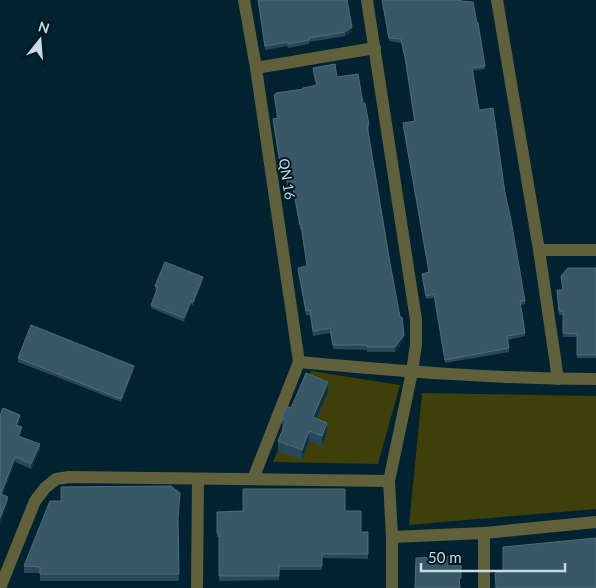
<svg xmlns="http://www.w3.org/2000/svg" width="596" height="588" font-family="Lato,sans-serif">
<rect width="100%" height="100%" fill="#002231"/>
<!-- green -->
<g fill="#3f3f09">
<path d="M311 371 400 385 378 464 273 462Z"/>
<path d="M422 393 596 396V509L409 525Z"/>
</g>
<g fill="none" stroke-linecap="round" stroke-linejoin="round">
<!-- minor -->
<g stroke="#60613b" stroke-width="12">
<path d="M244 0 256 68 299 362"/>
<path d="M367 0 416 320V344L412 372 389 481 392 537V588"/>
<path d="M497 0 539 250 558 379"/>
<path d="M256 68 375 48"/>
<path d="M539 250H596"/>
<path d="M299 362C398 371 497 379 596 379"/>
<path d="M253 479 299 362"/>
<path d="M392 537 484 533 596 522"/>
<path d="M0 588 35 501 45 488 56 479 69 477C176 479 283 479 389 481"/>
<path d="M197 588 198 480"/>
<path d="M484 588V533"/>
</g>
</g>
<!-- wall -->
<g fill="#274858">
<path d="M258 0H347L352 31 345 36 309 42V44L288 48 287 46 265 50Z"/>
<path d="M382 0H461L485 66V69L473 71 479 110 505 193 525 301V304L520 305 525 336 508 340 509 352 445 363 434 298 426 299 422 277V274L429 273 403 127V123L414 121 405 60 401 43 389 41Z"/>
<path d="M313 68 337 77 363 103 369 125V129L368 130 390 263 404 339 395 352H367V350L333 349 330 333 313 336 310 315H306L298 272V268L307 266 301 229H300L292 186 287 187 284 166H280L273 123V119L277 118 274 95 303 89 316 85 313 72Z"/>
<path d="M596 268V358H577V337H563V315H559L557 293 563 290 561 276Z"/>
<path d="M203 280 193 305 191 304 184 322 151 308V305L156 290H155V286Z"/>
<path d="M18 358 134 369 121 402 18 362Z"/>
<path d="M328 392 317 418 327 432 322 446 309 441 302 460 278 451V441L283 429H282V419L291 408Z"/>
<path d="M0 415 20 420 18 425 22 432 20 436 40 449 31 469 15 462 2 495 8 502 0 523Z"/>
<path d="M345 511 361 532H368V559L322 558V570H279V580L219 581V537H217V512Z"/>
<path d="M178 524 179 581H40V573H24V566Z"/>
</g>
<!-- shaded-wall -->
<g fill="#103242">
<path d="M352 27V31L345 36V32Z"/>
<path d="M203 277V280L193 305V302Z"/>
<path d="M191 301V304L184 322V318Z"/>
<path d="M404 335V339L395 352V347Z"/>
<path d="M134 366V369L121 402V399Z"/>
<path d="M328 382V392L313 427V417Z"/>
<path d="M20 415V420L16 430V425Z"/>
<path d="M327 423V432L322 446V436Z"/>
<path d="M22 427V432L18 441V436Z"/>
<path d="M309 431V441L302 460V450Z"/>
<path d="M40 444V449L31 469V464Z"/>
<path d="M15 457V462L1 499V494Z"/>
<path d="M8 497V502L0 523V518Z"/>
</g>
<!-- building -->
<g fill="#385867" stroke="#4f6c7a">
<path d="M258 0H347L352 27 345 32 309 38V40L288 44 287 42 265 46Z"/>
<path d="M382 0H461V1L473 2 477 23H478L485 66 472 68 479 110 493 108 505 193 511 220 525 301H520L525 333 507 336 509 348 445 360 434 294 426 296 422 274 429 272 403 123 415 121 405 57 401 39 389 38Z"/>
<path d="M335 64 337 77 358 74 363 103H365L369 125H367L390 263 400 317H402L404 335 395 347H367V345H333L330 328 313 331 310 310 306 311 298 268 307 266 301 224 300 225 292 182H287L284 162H280L273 119 278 118 274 95H276V93L303 89V88L317 85 313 68Z"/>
<path d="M165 262 203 277 193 302 191 301 184 318 151 305 158 287 155 286Z"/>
<path d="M568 268H596V355H577V334L563 333V311H559L557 290H563L561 276Z"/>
<path d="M31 325 134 366 121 399 18 358Z"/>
<path d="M306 373 328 382 313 417 327 423 322 436 309 431 302 450 278 441 286 421 282 419 286 406 291 408Z"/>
<path d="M3 408 20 415 16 425 22 427 18 436 40 444 31 464 15 457 1 494 8 497 0 518V415Z"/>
<path d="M171 486 180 493 178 519 179 574H40V567L24 566 50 501H61V487Z"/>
<path d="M243 489H345V511H361V532H368V554H322V566H279V576H219V533H217V512L243 511Z"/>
<path d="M596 538V588H496L495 573 503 572V547Z"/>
<path d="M461 556V578H459L460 588H415L416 558Z"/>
</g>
<g text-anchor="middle" stroke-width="4" stroke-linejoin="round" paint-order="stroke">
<!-- street labels -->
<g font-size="14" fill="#c8dbe4" stroke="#001823">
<text transform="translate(287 179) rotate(81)" y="5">QN 16</text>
</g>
</g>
<!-- north arrow -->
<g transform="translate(40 40) rotate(17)" stroke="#001823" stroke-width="4" paint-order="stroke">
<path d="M0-4L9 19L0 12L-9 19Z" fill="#c8dbe4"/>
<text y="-8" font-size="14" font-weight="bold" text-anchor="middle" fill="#c8dbe4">N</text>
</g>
<!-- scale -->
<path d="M421 563v8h144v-8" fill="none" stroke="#c8dbe4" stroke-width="2.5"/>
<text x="428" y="563" font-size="15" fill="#c8dbe4" stroke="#001823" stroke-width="4" paint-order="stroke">50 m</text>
</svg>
